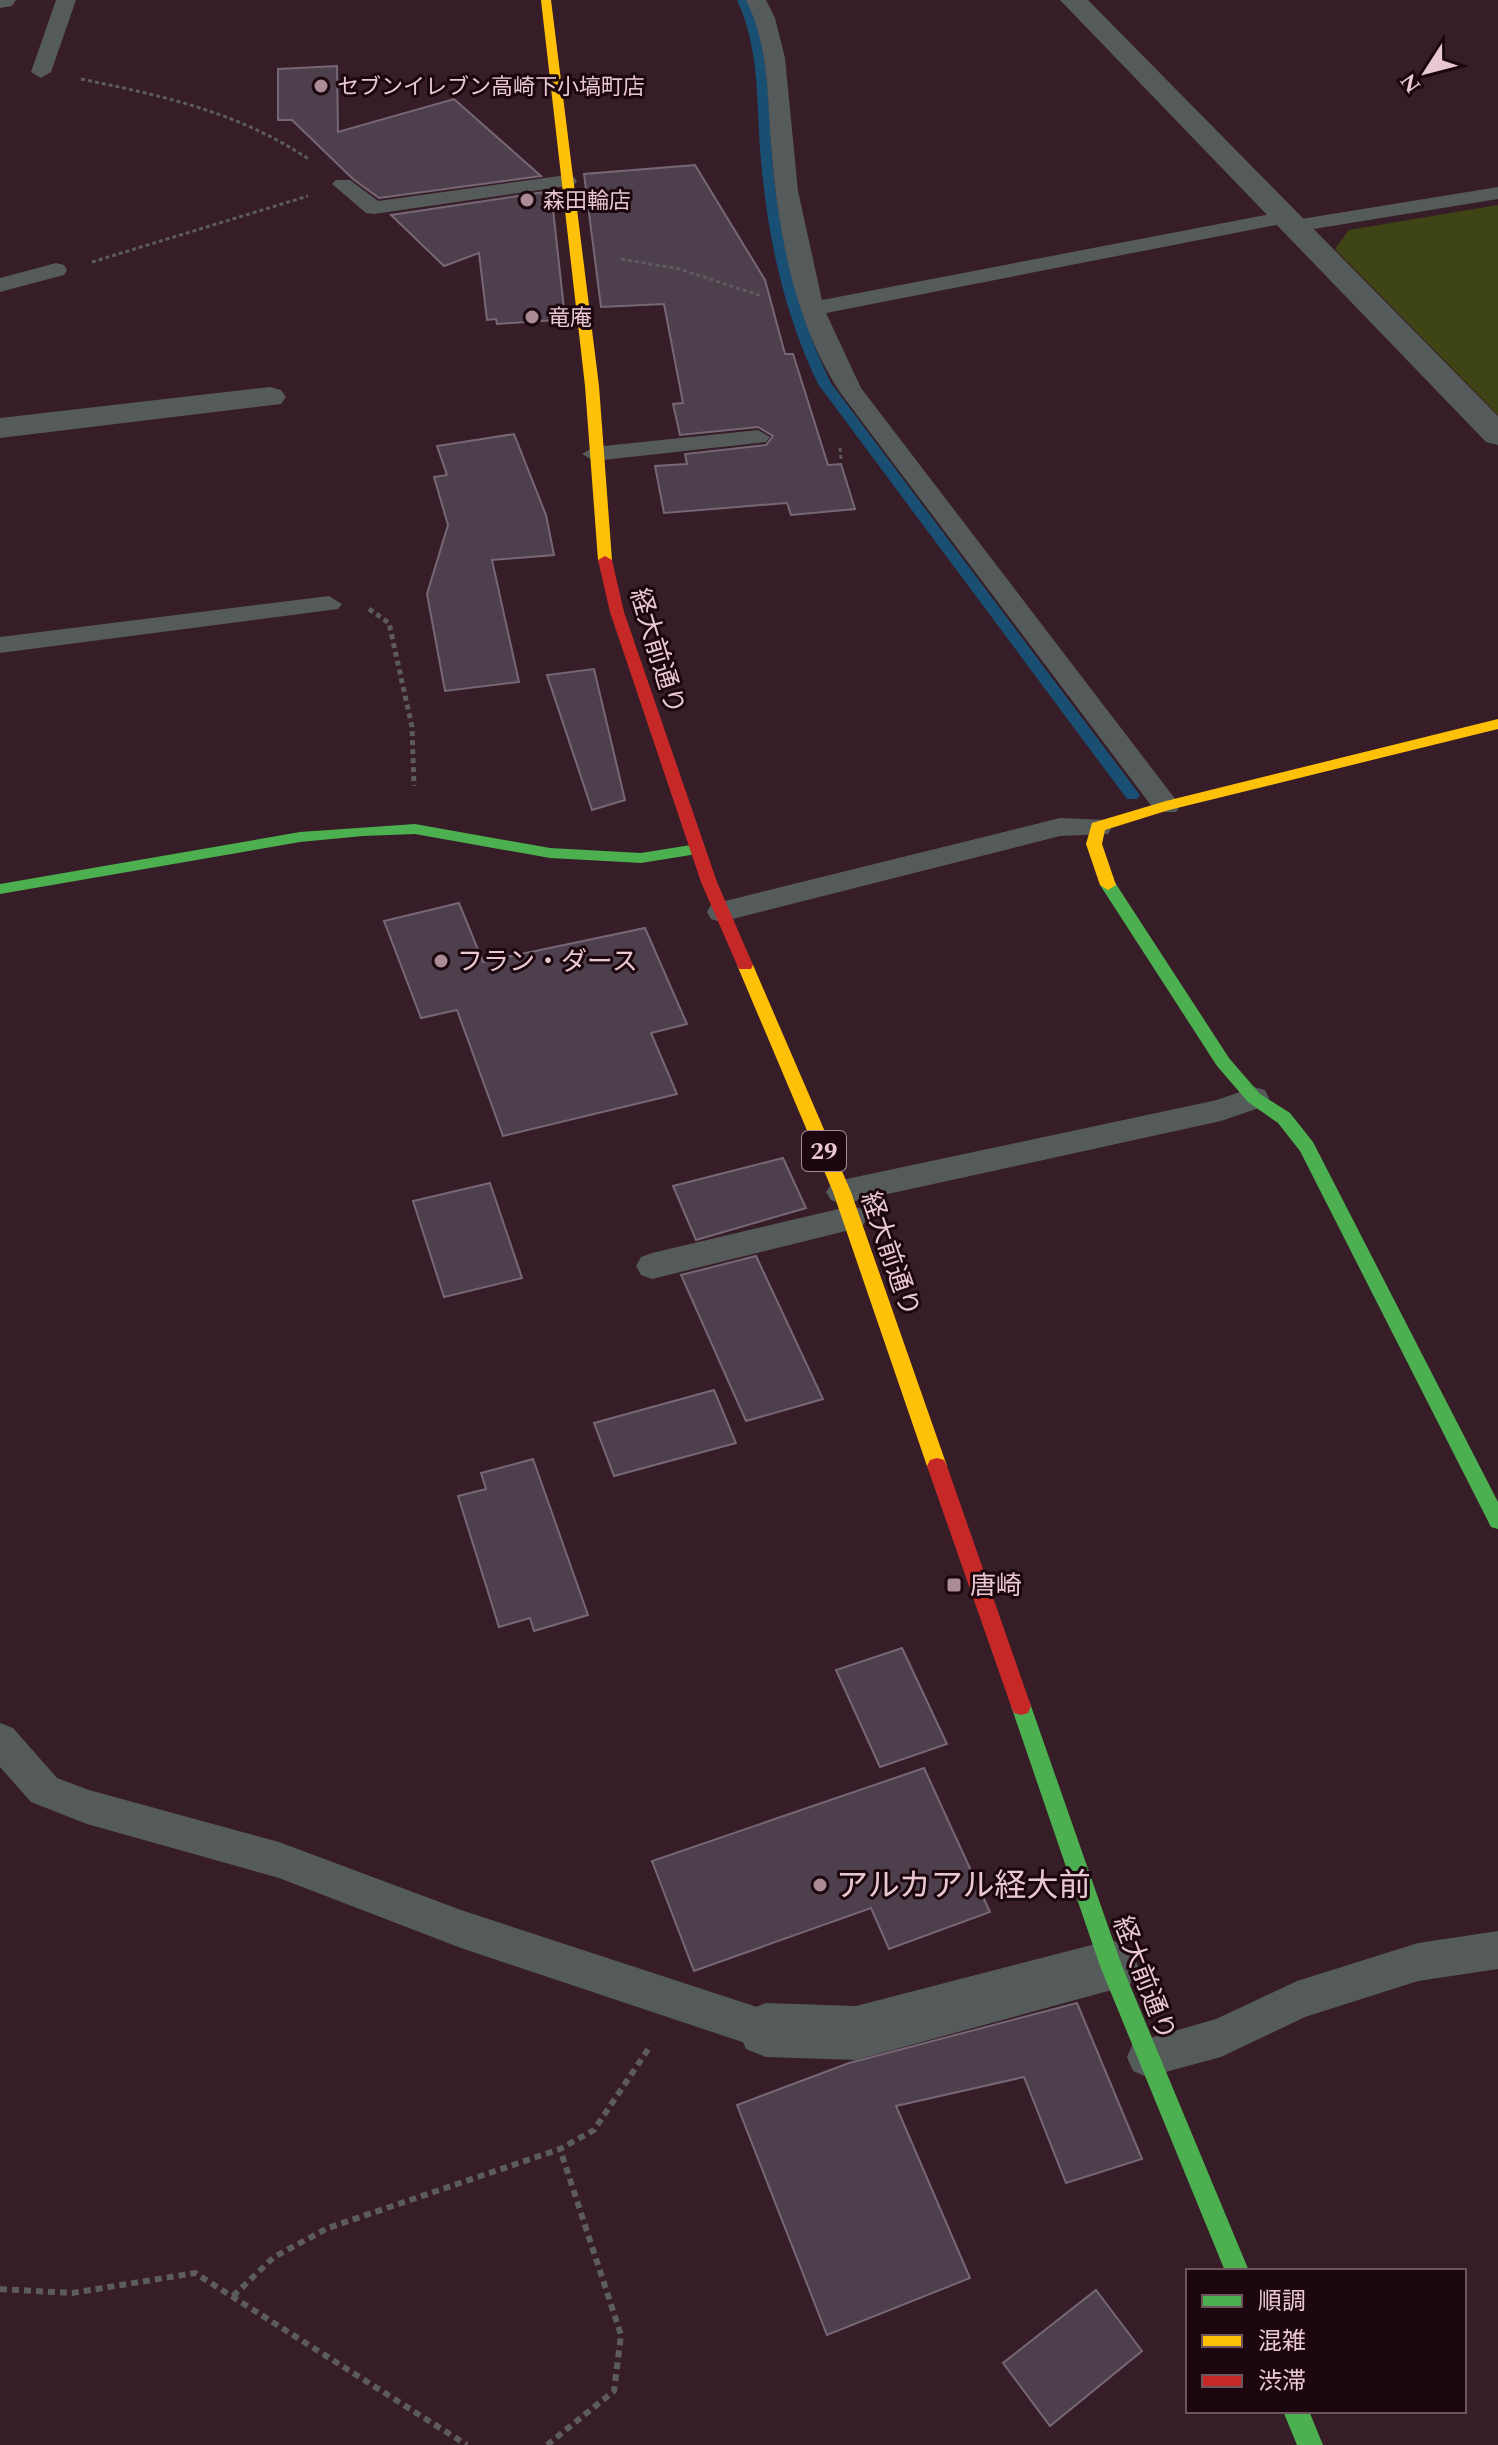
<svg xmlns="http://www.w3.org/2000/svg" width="1498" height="2445" font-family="Spectral,'Noto Sans JP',serif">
<rect width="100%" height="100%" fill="#371d27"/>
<!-- green -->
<path fill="#3e4414" d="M1498 205V415L1335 249 1349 230Z"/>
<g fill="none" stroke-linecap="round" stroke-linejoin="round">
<!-- stream -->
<path fill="#194f72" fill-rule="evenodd" d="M737 0H747C771 50 767 103 772 158 779 236 796 312 831 383L1140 795 1137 799H1127L818 384C784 313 768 239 761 161 756 106 761 52 737 0Z"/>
</g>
<!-- building -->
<g fill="#4e3f4c" stroke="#766775" stroke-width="2">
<path d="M337 66 338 132 454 99 541 176 379 198 353 179 292 120H278V69Z"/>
<path d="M695 165 765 280 785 354H793L828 465 841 464 855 509 791 515 787 503 664 513 655 466 687 464 685 454 766 445 773 436 758 427 680 435 673 404 683 403 664 304 601 307 584 174Z"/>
<path d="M551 191 564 309 555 310 556 320 497 324 496 319 487 320 479 253 444 266 391 215Z"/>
<path d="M514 434 546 515 554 555 492 560 519 682 445 691 427 594 448 525 434 477 447 475 437 446Z"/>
<path d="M594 669 625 800 592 810 547 675Z"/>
<path d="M459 903 483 962 645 928 687 1024 651 1033 677 1094 503 1136 457 1010 421 1018 384 921Z"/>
<path d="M783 1158 806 1208 696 1240 673 1186Z"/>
<path d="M490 1183 522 1278 444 1297 413 1201Z"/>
<path d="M756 1256 823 1399 746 1421 681 1275Z"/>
<path d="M714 1390 736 1443 614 1476 594 1423Z"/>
<path d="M533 1459 588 1615 534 1631 530 1618 499 1627 458 1496 486 1489 481 1473Z"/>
<path d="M902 1648 947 1744 880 1767 836 1670Z"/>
<path d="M924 1768 990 1912 889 1949 871 1908 694 1971 652 1861Z"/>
<path d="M1077 2003 1142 2159 1066 2183 1024 2077 896 2106 970 2278 827 2335 737 2105 849 2063Z"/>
<path d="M1096 2290 1142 2351 1050 2426 1003 2363Z"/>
</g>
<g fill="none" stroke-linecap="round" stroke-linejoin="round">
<!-- path-far2 -->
<g stroke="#5c5b5d" stroke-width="3" stroke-dasharray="4 3" stroke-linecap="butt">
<path d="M81 79C163 96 239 112 310 160"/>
<path d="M621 259 679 269 762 296"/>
<path d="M92 262 308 196"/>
<path d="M840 448 841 459"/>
</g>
<!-- path-far1 -->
<path stroke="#5c5b5d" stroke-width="5" stroke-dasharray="5 4" stroke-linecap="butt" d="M369 609 389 623 412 727 414 786"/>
<!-- path -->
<g stroke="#5c5b5d" stroke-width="6" stroke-dasharray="7 5" stroke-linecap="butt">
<path d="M0 2289 72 2293 195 2273 467 2445"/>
<path d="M233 2296 274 2257 328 2228 560 2149 594 2130 651 2045"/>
<path d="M547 2445 614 2391 621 2335 560 2149"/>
</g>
<!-- lane -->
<g fill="#555a5a" fill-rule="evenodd">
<path d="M56 0H76L51 72 41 78 31 72Z"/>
<path d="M746 0H766L775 18 785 58 798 191 822 300 1286 211 1294 212 1295 220 1498 187V199L1295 232 1287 231 1286 223 826 313 861 388 1176 800 1180 806 1176 812H1156L842 395C794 325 777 226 771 144 767 94 769 46 746 0Z"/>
<path d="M567 175 574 177 577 181 574 185 374 214 366 213 332 184 336 180H350L378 201Z"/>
<path d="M56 263 64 265 67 270 64 275 0 292V278Z"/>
<path d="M758 430 770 437 766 442 594 461 582 454 594 447Z"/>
<path d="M329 596 342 604 338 609 0 653V637Z"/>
<path d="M1060 818 1108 820 1112 827 1108 834 1060 836 721 922 711 919 707 912 711 905 721 902Z"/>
<path d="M1254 1087 1265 1090 1269 1098 1265 1106 1221 1121 842 1204 831 1200 826 1192 831 1184 842 1180 1217 1100Z"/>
<path d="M851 1206 862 1209 867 1218 862 1227 652 1279 641 1275 636 1266 641 1257 652 1253Z"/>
<path d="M0 1723 13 1728 57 1778 89 1790 279 1842 461 1910 766 2010 780 2016 786 2030 780 2044 766 2050 461 1948 279 1878 87 1824 31 1802 0 1767Z"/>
<path d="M1498 1931V1969L1418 1981 1305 2017 1221 2057 1147 2077 1133 2071 1127 2057 1133 2043 1216 2019 1297 1981 1418 1943Z"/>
</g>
<!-- street -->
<g fill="#555a5a" fill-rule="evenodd">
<path d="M0 0H16L12 6 0 8Z"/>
<path d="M1060 0H1088L1498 416V445L1486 442Z"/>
<path d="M270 387 281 390 286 397 281 404 0 438V418Z"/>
<path d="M1111 1940 1130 1947 1138 1966 1130 1985 856 2060 766 2057 746 2049 738 2030 746 2011 766 2003 856 2006Z"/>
</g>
<!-- fast -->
<g fill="#4caf50" fill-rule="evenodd">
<path d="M415 824 550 848 641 853 697 844 705 849 697 854 641 863 550 858 415 834 363 836 300 842 0 894V884L300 832Z"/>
<path d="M1108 880 1114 881 1229 1058 1260 1094 1290 1113 1313 1142 1498 1502V1529L1491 1527 1300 1151 1278 1123 1248 1102 1217 1066 1100 885Z"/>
<path d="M1021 1697 1028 1699 1031 1706 1122 1966 1249 2271H1225L1100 1966 1011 1706 1014 1699Z"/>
<path d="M1283 2411H1309L1323 2445H1297Z"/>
</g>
<!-- slow -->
<g fill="#ffc107" fill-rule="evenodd">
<path d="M541 0H551L599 386 612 560 605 564 598 560 585 386Z"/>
<path d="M1498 719V729L1169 810 1105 830 1102 844 1116 885 1108 890 1100 885 1086 844 1092 823 1166 801Z"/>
<path d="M745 959 753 965 851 1192 947 1466 944 1472 937 1474 930 1472 927 1466 833 1192 737 965Z"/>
</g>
<!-- jam -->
<g fill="#c62828" fill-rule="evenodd">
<path d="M605 556 612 560 624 612 717 882 753 965 751 969H739L737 965 701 882 610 612 598 560Z"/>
<path d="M937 1458 944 1460 947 1466 1031 1706 1028 1713 1021 1715 1014 1713 1011 1706 927 1466 930 1460Z"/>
</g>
</g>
<!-- markers -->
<g fill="#ab8c96" stroke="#1c070e" stroke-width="3">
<circle cx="321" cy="86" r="8"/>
<circle cx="527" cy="200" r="8"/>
<circle cx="532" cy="317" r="8"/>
<circle cx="441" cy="961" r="8"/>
<rect x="946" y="1577" width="16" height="16" rx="4"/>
<circle cx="820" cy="1885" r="8"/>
</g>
<g text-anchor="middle" stroke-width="6" stroke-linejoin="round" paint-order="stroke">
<!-- far-poi labels -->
<g font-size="22" fill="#e9c8d1" stroke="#1c070e" text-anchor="start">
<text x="337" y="94">セブンイレブン高崎下小塙町店</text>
<text x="543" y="208">森田輪店</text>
<text x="548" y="325">竜庵</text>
</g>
<!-- shield labels -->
<rect fill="#1c070e" stroke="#ac8e96" stroke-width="2" x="802" y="1131" width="44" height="40" rx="6"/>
<g font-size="24" font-weight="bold" fill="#e9c8d1">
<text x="824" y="1159">29</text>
</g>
<!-- street labels -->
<g font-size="26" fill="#e9c8d1" stroke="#1c070e">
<text transform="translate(658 651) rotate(73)" y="9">経大前通り</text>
<text transform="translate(891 1254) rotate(71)" y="9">経大前通り</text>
<text transform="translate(1145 1978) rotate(69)" y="9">経大前通り</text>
</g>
<!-- poi labels -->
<g font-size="26" fill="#e9c8d1" stroke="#1c070e" text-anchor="start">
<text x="457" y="970">フラン・ダース</text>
<text x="970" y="1594">唐崎</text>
</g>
<!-- near-poi labels -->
<g font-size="32" fill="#e9c8d1" stroke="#1c070e" text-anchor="start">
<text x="836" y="1896">アルカアル経大前</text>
</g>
</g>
<!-- legend -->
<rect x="1186" y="2269" width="280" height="144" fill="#1c070e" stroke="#6e545c" stroke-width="2"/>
<rect x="1202" y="2295" width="40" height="12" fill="#4caf50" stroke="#6e545c" stroke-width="2"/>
<text x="1258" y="2309" font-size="24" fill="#e9c8d1">順調</text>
<rect x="1202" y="2335" width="40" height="12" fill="#ffc107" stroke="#6e545c" stroke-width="2"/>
<text x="1258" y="2349" font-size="24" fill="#e9c8d1">混雑</text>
<rect x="1202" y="2375" width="40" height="12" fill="#c62828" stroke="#6e545c" stroke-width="2"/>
<text x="1258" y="2389" font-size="24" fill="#e9c8d1">渋滞</text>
<!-- north arrow -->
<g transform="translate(1426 72) rotate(234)" stroke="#1c070e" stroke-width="6" paint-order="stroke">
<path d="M0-6L14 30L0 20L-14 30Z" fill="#e9c8d1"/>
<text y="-12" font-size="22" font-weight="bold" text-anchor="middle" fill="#e9c8d1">N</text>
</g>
</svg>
